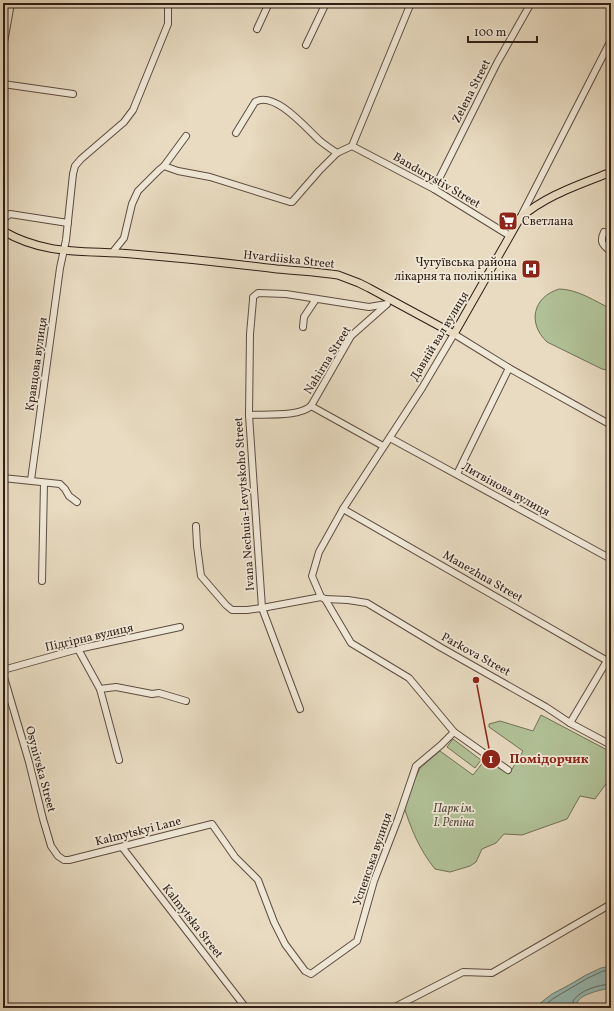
<svg xmlns="http://www.w3.org/2000/svg" width="614" height="1011" font-family="Vollkorn,serif">
<rect width="100%" height="100%" fill="#e8dbc1"/>
<filter id="stains"><feTurbulence type="fractalNoise" baseFrequency=".005" numOctaves="4"/><feColorMatrix values="0 0 0 0 .2 0 0 0 0 .09 0 0 0 0 .02 0 0 0 .5 -.17"/></filter>
<radialGradient id="worn" r=".72"><stop offset=".6" stop-color="#630" stop-opacity="0"/><stop offset="1" stop-color="#630" stop-opacity=".3"/></radialGradient>
<!-- green -->
<g fill="#b1c197" stroke="#707056">
<path d="M559 289C577 289 595 301 611 309V371L602 369 547 342C527 323 533 297 559 289Z"/>
<path d="M541 715 611 752V782L608 781 595 799 580 796 567 819 522 835 504 834 496 843 482 849 476 862 470 866 450 872 435 869C419 849 411 829 403 804L420 768 440 751 473 775 484 761H487L509 774 523 751 489 727V724L500 721 533 731Z"/>
<path d="M453 739 481 760 475 768 447 747Z"/>
</g>
<!-- water -->
<path fill="#97bbb4" stroke="#6e7c75" d="M611 966V988C601 990 577 994 576 1006L579 1007 594 1003 600 1006V1008H534L552 994 569 985 586 975 601 968Z"/>
<g fill="none" stroke-linecap="round" stroke-linejoin="round">
<!-- shore -->
<g stroke="#646c65" stroke-width="1">
<path d="M541 1008 554 998 588 978 603 971 611 970"/>
<path d="M573 1008V1001C580 990 598 985 611 984"/>
</g>
<defs>
<g id="minor">
<path d="M257 29 269 3"/>
<path d="M306 45 326 3"/>
<path d="M3 48 11 3"/>
<path d="M3 84 73 94"/>
<path d="M236 133 255 102C274 90 306 128 319 140 325 145 331 149 337 153"/>
<path d="M352 146 434 189 510 236"/>
<path d="M164 166 178 171 210 177 290 202H292L319 171 337 153 352 146 411 3"/>
<path d="M434 189 497 63 531 3"/>
<path d="M520 218 611 40"/>
<path d="M3 219 10 214 68 223"/>
<path d="M604 232C599 242 603 245 611 252"/>
<path d="M112 253 124 238 132 204 138 191 159 170 164 166 186 136"/>
<path d="M303 327 304 317 316 299"/>
<path d="M311 406 383 446"/>
<path d="M249 415C266 414 299 417 311 406L351 336 386 305"/>
<path d="M390 438 611 559"/>
<path d="M457 474 509 368"/>
<path d="M3 478 60 484 65 489 69 496 77 502"/>
<path d="M31 480 60 268 66 240 73 174 75 166 81 159 124 122 133 110 168 24V3"/>
<path d="M343 509 611 663"/>
<path d="M196 526 197 546 201 576 226 605 232 610H247L262 608 321 597"/>
<path d="M42 581 44 483"/>
<path d="M325 599 348 600 367 603 440 647 546 707 570 723 611 745"/>
<path d="M78 649 100 689 119 760"/>
<path d="M3 670 78 649 180 627"/>
<path d="M3 674 29 762 43 819 51 846 58 856 64 860H69L212 824 235 857 258 880 274 922 285 944 305 971 311 974 357 941 374 881 398 819 416 766 441 745 454 732"/>
<path d="M100 689 116 687 152 694 159 693 186 701"/>
<path d="M300 709 262 608 249 415 250 334 253 300V297L258 293 286 294 369 307 387 304"/>
<path d="M570 723 611 654"/>
<path d="M508 770 454 732 409 678 351 643 325 599 321 597 312 576 319 552 343 509 422 388 454 334 509 368 611 425"/>
<path d="M122 847 246 1008"/>
<path d="M393 1008 463 972 492 973 611 904"/>
</g>
<path id="major" d="M3 231C46 256 85 250 132 254 181 258 229 263 277 269 297 271 318 272 338 275L359 283 369 288 454 334 520 218C546 195 579 185 611 172"/>
</defs>
<!-- minor casing -->
<use href="#minor" stroke="#5e4d41" stroke-width="8"/>
<!-- major casing -->
<use href="#major" stroke="#301e16" stroke-width="9"/>
<!-- minor -->
<use href="#minor" stroke="#f0e8d7" stroke-width="6"/>
<!-- major -->
<use href="#major" stroke="#e8dbc1" stroke-width="7"/>
</g>
<!-- icons -->
<defs>
<symbol id="supermarket-square" viewBox="-11 -11 22 22"><rect x="-9" y="-9" width="18" height="18" rx="4" fill="#8f2418" stroke="#f0e8d7"/><path d="M-6-5.5h2.5l.6 2H6L4.5 2H-2.5L-4.4-4H-6ZM-1.5 3.2a1.3 1.3 0 1 0 .1 0ZM3 3.2a1.3 1.3 0 1 0 .1 0Z" fill="#fff"/></symbol>
<symbol id="hospital-square" viewBox="-11 -11 22 22"><rect x="-9" y="-9" width="18" height="18" rx="4" fill="#8f2418" stroke="#f0e8d7"/><path d="M-5-5h3v3.5h4V-5h3V5h-3V1.5h-4V5h-3Z" fill="#fff"/></symbol>
</defs>
<g fill-rule="evenodd">
<use href="#supermarket-square" x="497" y="210" width="22" height="22"/>
<use href="#hospital-square" x="520" y="258" width="22" height="22"/>
</g>
<g text-anchor="middle" stroke-width="3.5" stroke-linejoin="round" paint-order="stroke">
<!-- street labels -->
<g font-size="12" fill="#301e16" stroke="#f0e8d7">
<text transform="translate(471 91) rotate(-63)" y="4">Zelena Street</text>
<text transform="translate(437 180) rotate(30)" y="4">Bandurystiv Street</text>
<text transform="translate(289 259) rotate(6)" y="4">Hvardiiska Street</text>
<text transform="translate(439 336) rotate(-59)" y="4">Давній вал вулиця</text>
<text transform="translate(327 360) rotate(-58)" y="4">Nahirna Street</text>
<text transform="translate(36 364) rotate(-82)" y="4">Кравцова вулиця</text>
<text transform="translate(506 489) rotate(29)" y="4">Литвінова вулиця</text>
<text transform="translate(244 504) rotate(-94)" y="4">Ivana Nechuia-Levytskoho Street</text>
<text transform="translate(483 576) rotate(30)" y="4">Manezhna Street</text>
<text transform="translate(89 637) rotate(-13)" y="4">Підгірна вулиця</text>
<text transform="translate(476 654) rotate(29)" y="4">Parkova Street</text>
<text transform="translate(41 769) rotate(75)" y="4">Osynivska Street</text>
<text transform="translate(138 831) rotate(-14)" y="4">Kalmytskyi Lane</text>
<text transform="translate(372 859) rotate(-71)" y="4">Успенська вулиця</text>
<text transform="translate(193 921) rotate(52)" y="4">Kalmytska Street</text>
</g>
<!-- poi labels -->
<g font-size="12" fill="#301e16" stroke="#f0e8d7" text-anchor="start">
<text x="522" y="225">Светлана</text>
<text x="517" y="266" text-anchor="end">Чугуївська района<tspan x="517" dy="14">лікарня та поліклініка</tspan></text>
</g>
<!-- park labels -->
<g font-size="12" font-style="italic" fill="#574f3d" stroke="#f0e8d7">
<text x="454" y="812">Парк ім.<tspan x="454" dy="14">І. Рєпіна</tspan></text>
</g>
</g>
<!-- callouts -->
<path fill="none" stroke="#8f2418" stroke-width="1.5" d="M476 680L491 759"/>
<g fill="#8f2418" stroke="#f0e8d7" stroke-width="1.5">
<circle cx="476" cy="680" r="4"/>
<circle cx="491" cy="759" r="10"/>
</g>
<g font-size="12" text-anchor="middle" font-weight="bold" fill="#fff">
<text x="491" y="763">1</text>
</g>
<g font-size="13" text-anchor="middle" font-weight="bold" fill="#8f2418" stroke="#f0e8d7" stroke-width="3.5" stroke-linejoin="round" paint-order="stroke">
<text x="549" y="763">Помідорчик</text>
</g>
<!-- margin -->
<rect width="614" height="1011" fill="none" stroke="#e8dbc1" stroke-width="16"/>
<rect x="4" y="4" width="606" height="1003" fill="none" stroke="#301e16" stroke-width="2"/>
<rect x="8" y="8" width="598" height="995" fill="none" stroke="#301e16"/>
<!-- scale -->
<path d="M468 36v6h69v-6" fill="none" stroke="#301e16" stroke-width="2"/>
<text x="474" y="36" font-size="12" fill="#301e16" stroke="#f0e8d7" stroke-width="3" paint-order="stroke">100 m</text>
<rect width="100%" height="100%" filter="url(#stains)"/>
<rect width="100%" height="100%" fill="url(#worn)"/>
</svg>
